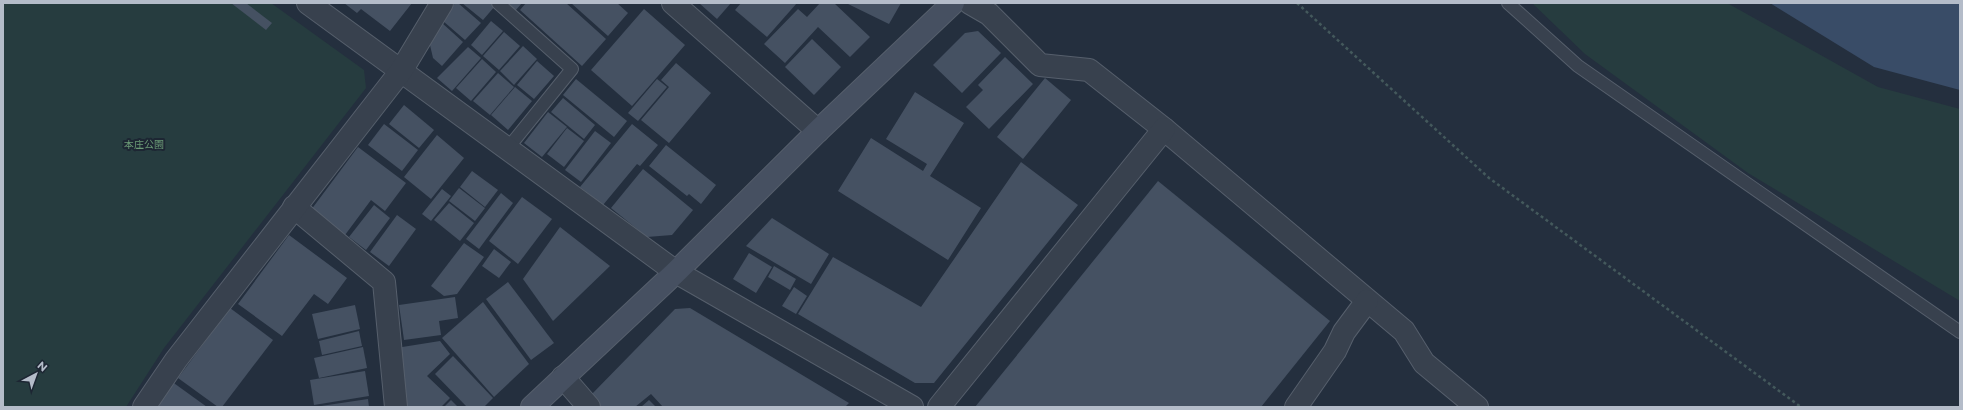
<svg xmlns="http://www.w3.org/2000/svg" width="1963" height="410" font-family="Montserrat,'Noto Sans JP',sans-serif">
<rect width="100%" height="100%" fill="#242f3e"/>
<!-- green -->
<g fill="#263c3f">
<path d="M3 3H271L364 70 366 88 164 348 126 407H3Z"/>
<path d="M1532 3H1727L1878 87 1960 109V301L1748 173 1585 54Z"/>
</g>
<!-- water -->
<path fill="#394c67" d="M1770 3H1960V90L1874 67Z"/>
<!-- building -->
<g fill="#455162">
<path d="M231 3H246L272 23 266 30Z"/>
<path d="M344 3H412L390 31 361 9 357 13Z"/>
<path d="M455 3H458L481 23 465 40 443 21Z"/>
<path d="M462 3H492L495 6 483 20Z"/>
<path d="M505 3H522L515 11Z"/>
<path d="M526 3H566L606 39 582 66 520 10Z"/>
<path d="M571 3H617L628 13 608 36Z"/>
<path d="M699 3H731L717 19Z"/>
<path d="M741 3H797L767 37 735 10Z"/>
<path d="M820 3H834L870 37 850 57 818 27 785 63 764 44 798 9 807 17Z"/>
<path d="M846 3H901L889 24Z"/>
<path d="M644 9 685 45 632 106 591 70Z"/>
<path d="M491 21 503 31 482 55 471 45Z"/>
<path d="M442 23 463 42 442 66 433 58 430 45Z"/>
<path d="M978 31 1001 53 962 93 933 65 965 33Z"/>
<path d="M504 32 520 46 499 70 483 56Z"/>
<path d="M812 39 841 67 814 95 785 67Z"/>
<path d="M523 46 537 59 514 85 500 71Z"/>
<path d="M468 47 481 58 452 91 437 78Z"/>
<path d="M1005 57 1033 84 989 129 966 107 983 90 978 85Z"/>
<path d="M482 59 496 72 471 101 456 88Z"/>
<path d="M537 61 554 76 534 99 517 85Z"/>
<path d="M676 63 711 93 669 143 641 120 669 87 661 80Z"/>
<path d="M498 73 514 87 490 115 473 101Z"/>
<path d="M1045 78 1071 100 1023 159 997 137Z"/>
<path d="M576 79 627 121 614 137 563 95Z"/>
<path d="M657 79 667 87 638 121 628 113Z"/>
<path d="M515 87 532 101 508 130 491 115Z"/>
<path d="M915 92 964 123 930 176 981 208 948 260 838 191 871 138 923 171 927 164 886 139Z"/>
<path d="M563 98 595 125 584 139 551 112Z"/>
<path d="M404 105 434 130 419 148 389 124Z"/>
<path d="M548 112 567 127 542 157 524 143Z"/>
<path d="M384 124 418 150 402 171 368 145Z"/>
<path d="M632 124 658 145 640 166 637 164 603 205 580 187Z"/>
<path d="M567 128 584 141 564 167 547 154Z"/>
<path d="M595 131 611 143 581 182 565 170Z"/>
<path d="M437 135 464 158 431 199 404 177Z"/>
<path d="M666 145 716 185 701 204 689 194 687 196 649 166Z"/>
<path d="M358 147 406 183 385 211 371 200 345 235 311 210Z"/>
<path d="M1021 162 1078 205 934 383H915L798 314 833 257 921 307Z"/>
<path d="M643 169 693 210 672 235 647 237 611 208Z"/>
<path d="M472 171 498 190 485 207 460 187Z"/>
<path d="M1158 181 1330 321 1261 407H975Z"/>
<path d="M459 188 485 208 475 221 449 201Z"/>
<path d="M442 189 451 196 431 221 422 214Z"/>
<path d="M501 193 513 203 479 249 466 239Z"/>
<path d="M522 197 552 219 518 264 489 241Z"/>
<path d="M449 203 474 223 460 241 434 220Z"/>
<path d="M374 205 390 218 366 250 349 237Z"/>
<path d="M397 215 416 229 389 266 370 252Z"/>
<path d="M772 218 829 254 811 284 746 246Z"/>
<path d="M560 227 610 266 553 321 523 279Z"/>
<path d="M289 235 347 278 328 304 314 294 282 336 238 304Z"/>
<path d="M464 243 484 257 457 294 444 296 431 286Z"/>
<path d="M494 249 511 262 499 278 482 266Z"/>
<path d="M749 253 772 267 756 293 733 279Z"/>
<path d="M774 266 796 279 790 290 768 277Z"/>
<path d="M508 282 554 343 531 360 486 299Z"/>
<path d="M794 287 807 296 796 314 782 306Z"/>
<path d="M455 297 458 318 439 321 441 335 404 340 399 305Z"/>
<path d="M483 302 529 364 494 397 442 338Z"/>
<path d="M355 305 360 329 318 339 312 314Z"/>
<path d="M230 308 273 340 222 407H218L178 378Z"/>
<path d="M690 308 849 403 845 407H663L651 394 635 407H601L591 395 675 309Z"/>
<path d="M359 331 362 346 322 355 319 341Z"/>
<path d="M440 341 450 354 427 376 450 398 441 407H404L396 348Z"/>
<path d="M363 347 367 368 319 378 314 358Z"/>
<path d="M453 356 493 398 484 407H467L435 374Z"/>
<path d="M365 371 369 396 314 405 310 380Z"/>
<path d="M171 381 207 407H160L155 404Z"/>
<path d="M368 399 369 407H321V406Z"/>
<path d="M451 400 458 407H444Z"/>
<path d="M649 400 656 407H641Z"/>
</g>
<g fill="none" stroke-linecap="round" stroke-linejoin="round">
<defs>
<g id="lane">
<path d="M498 3 572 69 508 148"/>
<path d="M1508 3 1578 66 1960 332"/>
</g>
<g id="street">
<path d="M308 3 676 272 912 407"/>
<path d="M673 3 818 131"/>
<path d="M970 3 989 14 1040 65 1089 70 1164 129 1404 331 1424 363 1477 407"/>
<path d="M294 207 384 282 396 407"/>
<path d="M563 377 589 407"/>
<path d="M144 407 176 360 401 71 442 3"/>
<path d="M939 407 1164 129"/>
<path d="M1296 407 1335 351 1344 332 1367 301"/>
</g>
<path id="secondary" d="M532 407 676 272 818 131 953 3"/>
</defs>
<!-- lane casing -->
<use href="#lane" stroke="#565f6c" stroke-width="14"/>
<!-- street casing -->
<use href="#street" stroke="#565f6c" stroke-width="24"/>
<!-- secondary casing -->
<use href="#secondary" stroke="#565f6c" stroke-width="24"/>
<!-- path -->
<path stroke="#44595c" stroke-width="2.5" stroke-dasharray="3 3" stroke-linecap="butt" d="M1297 3 1489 178 1801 407"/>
<!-- lane -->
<use href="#lane" stroke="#38414e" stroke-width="12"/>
<!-- street -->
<use href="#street" stroke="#38414e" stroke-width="22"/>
<!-- secondary -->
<use href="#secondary" stroke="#465061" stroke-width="22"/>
</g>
<g text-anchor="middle" stroke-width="4" stroke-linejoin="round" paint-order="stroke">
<!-- park labels -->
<g font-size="10" fill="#6b9a76" stroke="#1d2633">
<text x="144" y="148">本庄公園</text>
</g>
</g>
<!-- border -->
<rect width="1963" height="410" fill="none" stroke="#b4bcc9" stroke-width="8"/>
<!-- north arrow -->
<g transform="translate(36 374) rotate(41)" stroke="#1d2633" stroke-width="3" paint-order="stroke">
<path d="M0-3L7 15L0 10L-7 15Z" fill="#b4bcc9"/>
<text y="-6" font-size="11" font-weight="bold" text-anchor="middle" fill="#b4bcc9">N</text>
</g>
</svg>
